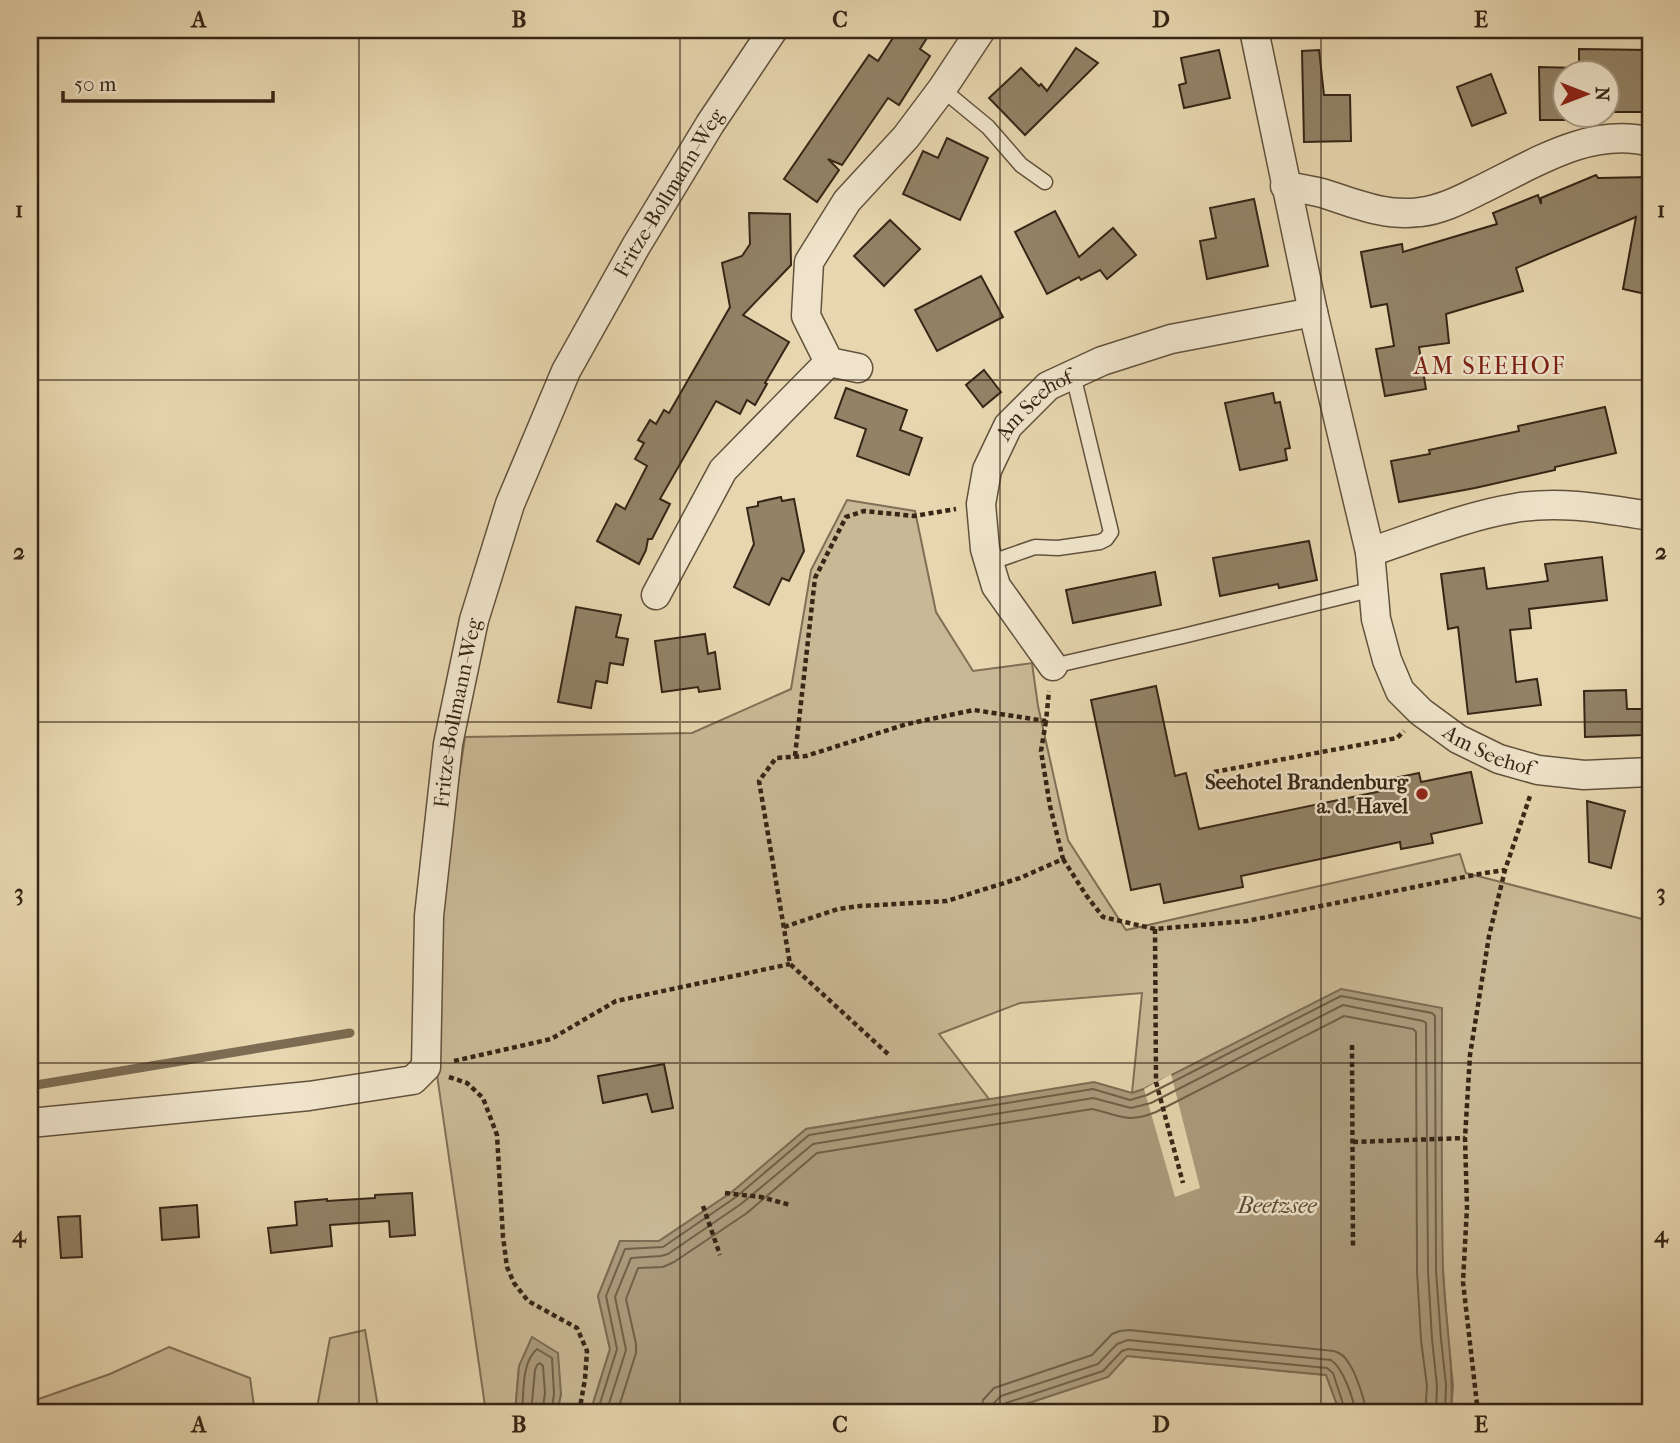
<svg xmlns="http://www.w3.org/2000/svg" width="1680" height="1443" font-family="'IM FELL French Canon',serif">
<rect width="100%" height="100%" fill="#e7d6af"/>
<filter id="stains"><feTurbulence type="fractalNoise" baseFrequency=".00286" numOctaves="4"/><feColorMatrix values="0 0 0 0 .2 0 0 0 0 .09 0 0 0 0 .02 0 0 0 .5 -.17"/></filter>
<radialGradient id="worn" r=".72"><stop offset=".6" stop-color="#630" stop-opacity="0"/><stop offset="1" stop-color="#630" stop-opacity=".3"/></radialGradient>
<!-- green -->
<g fill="#c9b895" stroke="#806f56" stroke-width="2">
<path d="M847 500 915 511 936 612 973 671 1032 663 1038 706 1068 840 1126 930 1460 854 1466 873 1650 921V1413H1451L1453 1385 1448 1338 1443 1271 1144 1089 1132 1093 1142 993 1020 1003 939 1034 989 1099 806 1129 732 1192 659 1241H620L598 1296 610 1349 590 1413H557L561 1394 519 1366 515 1413H486L436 1068 438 915 465 737 692 733 791 689 811 570Z"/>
<path d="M365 1330 379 1413H316L330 1338Z"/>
<path d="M169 1347 250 1378 255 1413H30V1402L110 1374Z"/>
<path d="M1127 1356 1326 1375 1340 1413H998L1108 1377Z"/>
</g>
<!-- water -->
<g fill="#ab9a7b" stroke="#7c6c53" stroke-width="2">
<path d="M1341 989 1442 1008C1442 1095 1441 1183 1443 1270 1445 1318 1454 1365 1451 1413H1340L1326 1375 1127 1356 1108 1377 998 1413H590L610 1349 598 1296 620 1241H659L732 1192 806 1129 1094 1082 1132 1093 1144 1089Z"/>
<path d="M532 1337 558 1353 561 1394 557 1413H515L519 1366Z"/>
</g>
<!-- pier -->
<path fill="#e7d6af" d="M1171 1074 1200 1188 1175 1197 1144 1089Z"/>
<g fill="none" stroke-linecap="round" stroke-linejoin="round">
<!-- shore -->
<g stroke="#706048" stroke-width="2">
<path d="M522 1413C524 1393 521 1363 537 1349L552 1358 554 1394 551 1413"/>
<path d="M531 1413 535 1370 537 1365 540 1363 543 1366 545 1393 542 1413"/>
<path d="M597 1413 617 1349 606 1296 625 1249 663 1247 736 1197 809 1135 1093 1089 1130 1100 1147 1095 1341 996 1432 1013 1435 1016 1436 1271 1441 1339 1446 1385 1445 1413"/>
<path d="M606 1413 626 1350 615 1297 631 1258 661 1256 668 1254 741 1204 813 1144 1093 1098 1131 1108 1151 1103 1343 1005 1423 1021 1426 1023 1428 1271 1432 1339 1437 1386 1436 1413"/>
<path d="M617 1413 636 1353V1344L626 1299 638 1268 663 1267 674 1262 747 1213 817 1153 1092 1109C1120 1115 1126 1124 1156 1112L1344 1016 1413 1029 1416 1032 1417 1271 1421 1340 1427 1386 1425 1413"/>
<path d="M981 1413 983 1400 994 1388 1092 1355 1112 1334 1120 1331 1129 1330 1334 1351C1340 1353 1345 1356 1348 1362 1356 1373 1365 1400 1366 1413"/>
<path d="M991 1413 994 1403 1001 1396 1098 1364 1117 1344 1128 1340 1331 1360C1343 1368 1354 1399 1355 1413"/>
<path d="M1000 1413 1001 1407 1006 1403 1103 1371 1122 1351 1128 1349 1327 1368 1333 1373 1346 1413"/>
</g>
<!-- stream -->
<path stroke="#7c6c53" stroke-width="9" d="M30 1086 350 1033"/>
</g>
<!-- building -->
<g fill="#928266" stroke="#362616" stroke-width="2">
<path d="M898 30H932L920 49 930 56 899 105 888 98 842 165 828 159 839 170 817 202 784 179 869 55 878 61Z"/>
<path d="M1076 48 1098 63 1025 135 989 98 1021 68 1039 86 1041 84 1047 91Z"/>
<path d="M1579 49 1650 50V112H1606V74H1564V116H1578V120H1540L1539 67 1579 68Z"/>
<path d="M1219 50 1230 98 1184 108 1179 85 1186 83 1181 58Z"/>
<path d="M1319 50 1324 95H1350L1351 141 1304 142 1302 51Z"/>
<path d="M1491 74 1506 113 1472 126 1457 87Z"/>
<path d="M947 138 988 158 960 220 903 194 923 151 938 158Z"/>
<path d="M1596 175 1598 178 1650 177V295L1623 289 1636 217 1516 268 1523 291 1446 314 1449 343 1419 347 1426 389 1385 396 1376 349 1394 346 1387 304 1371 307 1361 252 1402 244 1403 252 1497 224 1493 213 1538 195 1541 204V198Z"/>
<path d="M1254 199 1268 266 1207 279 1200 241 1216 238 1210 208Z"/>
<path d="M1055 211 1079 257 1113 228 1136 255 1107 279 1100 270 1081 280 1079 277 1047 294 1015 232Z"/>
<path d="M749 213 790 214 791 265 743 315 789 342 765 383 767 384 755 405 747 400 740 414 716 401 660 499 670 504 652 539H648L646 550 639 564 597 541 616 504 625 509 647 466 635 459 644 443 638 440 650 420 656 424 664 410 669 413 730 307 722 263 742 256 750 244Z"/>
<path d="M890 220 920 249 884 286 854 256Z"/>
<path d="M981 276 1003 317 937 351 915 310Z"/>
<path d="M984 370 1001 392 983 407 966 385Z"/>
<path d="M846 388 907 410 900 430 922 438 909 475 857 456 866 429 835 418Z"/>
<path d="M1273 393 1275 403 1280 402 1290 448 1285 449 1287 460 1240 470 1225 403Z"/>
<path d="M1605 407 1616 453 1555 467V470L1475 488 1399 502 1391 461 1430 454 1429 450 1519 431 1518 426Z"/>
<path d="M781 497 782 501 794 499 804 551 789 581 782 578 769 605 734 587 754 544 747 508 758 506V502Z"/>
<path d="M1309 541 1317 580 1279 588 1278 584 1220 596 1213 558Z"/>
<path d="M1602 557 1607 600 1529 609 1531 628 1510 630 1516 682 1537 679 1541 705 1468 714 1458 627 1448 629 1441 574 1484 568 1487 589 1548 581 1545 564Z"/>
<path d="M1155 572 1161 605 1073 623 1066 590Z"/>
<path d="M576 607 621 615 616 637 628 639 623 665 610 663 607 683 596 681 591 708 558 702Z"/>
<path d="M705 634 708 654 715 652 720 689 699 692 698 687 662 692 655 641Z"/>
<path d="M1156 686 1175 776 1186 773 1199 829 1391 789 1390 779 1419 773 1421 782 1471 772 1482 823 1431 834 1433 843 1401 849 1400 842 1241 876 1243 887 1164 903 1160 884 1131 890 1091 700Z"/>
<path d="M1626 690 1627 709H1644V735L1585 737 1584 691Z"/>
<path d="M1587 801 1625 811 1611 868 1589 862Z"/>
<path d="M664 1064 673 1108 652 1112 647 1094 603 1103 598 1076Z"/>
<path d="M412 1193 415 1235 390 1237 389 1221 330 1225 332 1246 271 1253 268 1228 297 1225 295 1202 327 1199V1201L375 1198V1195Z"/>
<path d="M197 1205 199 1237 162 1240 160 1208Z"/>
<path d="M80 1216 82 1257 61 1258 58 1217Z"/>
</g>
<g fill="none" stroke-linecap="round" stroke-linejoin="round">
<defs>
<g id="lane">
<path d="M942 89 988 127 1021 165 1045 182"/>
<path d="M989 563 1035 547 1058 548 1100 542 1106 539 1111 532 1073 375"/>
<path d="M1053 666 1183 636 1374 589"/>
</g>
<g id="street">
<path id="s1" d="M1254 30 1313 312 1370 552 1376 619 1387 660 1400 691 1421 712 1458 739 1499 759 1538 770 1584 775 1650 772"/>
<path d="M1285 186C1297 188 1310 190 1322 193 1354 203 1385 217 1420 212 1441 210 1462 199 1480 190 1532 165 1590 126 1650 142"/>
<path d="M858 368 829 362 806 316 809 262 847 201 906 137 942 89 981 30"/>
<path d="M1370 552C1418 536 1466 516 1515 508 1560 500 1606 509 1650 516"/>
<path d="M656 595 723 470 829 362"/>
<path id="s2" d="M1053 666 996 586 985 549 981 504 987 470 1008 426 1048 386 1102 361 1171 339 1313 312"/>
<path id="s3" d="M30 1123 309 1096 413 1080 426 1067 429 916 448 744 474 620 510 504 566 371 636 246 710 124 773 30"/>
</g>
</defs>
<!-- lane casing -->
<use href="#lane" stroke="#62523c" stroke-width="17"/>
<!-- street casing -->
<use href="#street" stroke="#62523c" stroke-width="31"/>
<!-- path -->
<g stroke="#362616" stroke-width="4.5" stroke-dasharray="5 3.5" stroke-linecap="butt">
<path d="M795 756 815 578 846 517 864 511 914 516 956 509"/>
<path d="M1214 772 1397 738 1404 731"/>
<path d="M1063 859 1086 895 1103 917 1155 929 1247 921 1479 874 1505 870"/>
<path d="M784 927 838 909 860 906 947 901 1020 878 1063 859 1050 806 1041 751 1046 721"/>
<path d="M1155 929 1156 1082 1183 1183"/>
<path d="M1352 1045 1353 1249"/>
<path d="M888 1054 790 964 759 781 776 758 806 756 907 724 974 710 1046 721 1049 691"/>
<path d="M454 1061 551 1039 616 1001 790 964"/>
<path d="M449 1077 467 1083 483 1098 497 1135 503 1237 507 1267 514 1283 528 1301 577 1328 587 1351 585 1379 579 1413"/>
<path d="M1353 1142 1465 1138"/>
<path d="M725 1193 761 1197 790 1205"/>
<path d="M703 1206 720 1255"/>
<path d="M1478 1413 1463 1282 1467 1207 1465 1138 1470 1055 1489 936 1505 870 1530 796"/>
</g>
<!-- lane -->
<use href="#lane" stroke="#efe4cb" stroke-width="14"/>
<!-- street -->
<use href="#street" stroke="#efe4cb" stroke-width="28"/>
</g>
<!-- grid -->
<path fill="none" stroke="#362616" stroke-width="2" stroke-opacity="0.55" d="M359 30V1413M680 30V1413M1000 30V1413M1321 30V1413M30 380H1650M30 722H1650M30 1063H1650"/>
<!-- markers -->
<circle fill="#8f2418" stroke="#efe4cb" stroke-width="2.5" cx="1422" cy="794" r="7"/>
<g text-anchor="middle" stroke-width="5" stroke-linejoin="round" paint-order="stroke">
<!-- street labels -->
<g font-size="21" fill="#362616" stroke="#efe4cb">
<text dy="7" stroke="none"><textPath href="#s3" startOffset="1326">Fritze-Bollmann-Weg</textPath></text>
<text dy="7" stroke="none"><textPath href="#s2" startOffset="299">Am Seehof</textPath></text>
<text dy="7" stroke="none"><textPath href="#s3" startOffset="760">Fritze-Bollmann-Weg</textPath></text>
<text dy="7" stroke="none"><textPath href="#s1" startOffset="786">Am Seehof</textPath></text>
</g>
<!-- poi labels -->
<g font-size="21" font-weight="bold" fill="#362616" stroke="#efe4cb" text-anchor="end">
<text x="1408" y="789">Seehotel Brandenburg<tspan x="1408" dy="24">a. d. Havel</tspan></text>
</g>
<!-- water labels -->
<g font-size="23" font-style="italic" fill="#594934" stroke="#efe4cb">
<text x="1277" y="1213">Beetzsee</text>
</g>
<!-- quarter labels -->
<g font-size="24" letter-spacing="2" fill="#7a1f14" stroke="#efe4cb">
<text x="1490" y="374">AM SEEHOF</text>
</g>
</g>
<!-- margin -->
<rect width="1680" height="1443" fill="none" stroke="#e7d6af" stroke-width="77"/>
<!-- north arrow -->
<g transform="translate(1586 94) rotate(90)"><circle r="33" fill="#efe4cb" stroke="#a59883" stroke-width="2"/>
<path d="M0-5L12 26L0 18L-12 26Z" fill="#8f2418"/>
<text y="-10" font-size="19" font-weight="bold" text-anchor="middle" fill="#362616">N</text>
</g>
<!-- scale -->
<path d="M63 91v10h210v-10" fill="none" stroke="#362616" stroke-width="3.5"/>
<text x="74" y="91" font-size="21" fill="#362616" stroke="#efe4cb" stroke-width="5" paint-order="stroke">50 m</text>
<rect x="38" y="38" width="1604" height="1366" fill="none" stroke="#362616" stroke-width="2.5"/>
<g font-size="23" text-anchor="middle" font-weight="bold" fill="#362616">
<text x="199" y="27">A</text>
<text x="519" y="27">B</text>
<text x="840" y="27">C</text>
<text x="1161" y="27">D</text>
<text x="1481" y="27">E</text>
<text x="19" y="217">1</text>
<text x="1661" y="217">1</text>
<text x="19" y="559">2</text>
<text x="1661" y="559">2</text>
<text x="19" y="900">3</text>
<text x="1661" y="900">3</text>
<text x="19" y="1242">4</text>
<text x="1661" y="1242">4</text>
<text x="199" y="1432">A</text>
<text x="519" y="1432">B</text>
<text x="840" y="1432">C</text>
<text x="1161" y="1432">D</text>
<text x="1481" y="1432">E</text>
</g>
<rect width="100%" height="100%" filter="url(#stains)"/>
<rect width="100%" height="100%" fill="url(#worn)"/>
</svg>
